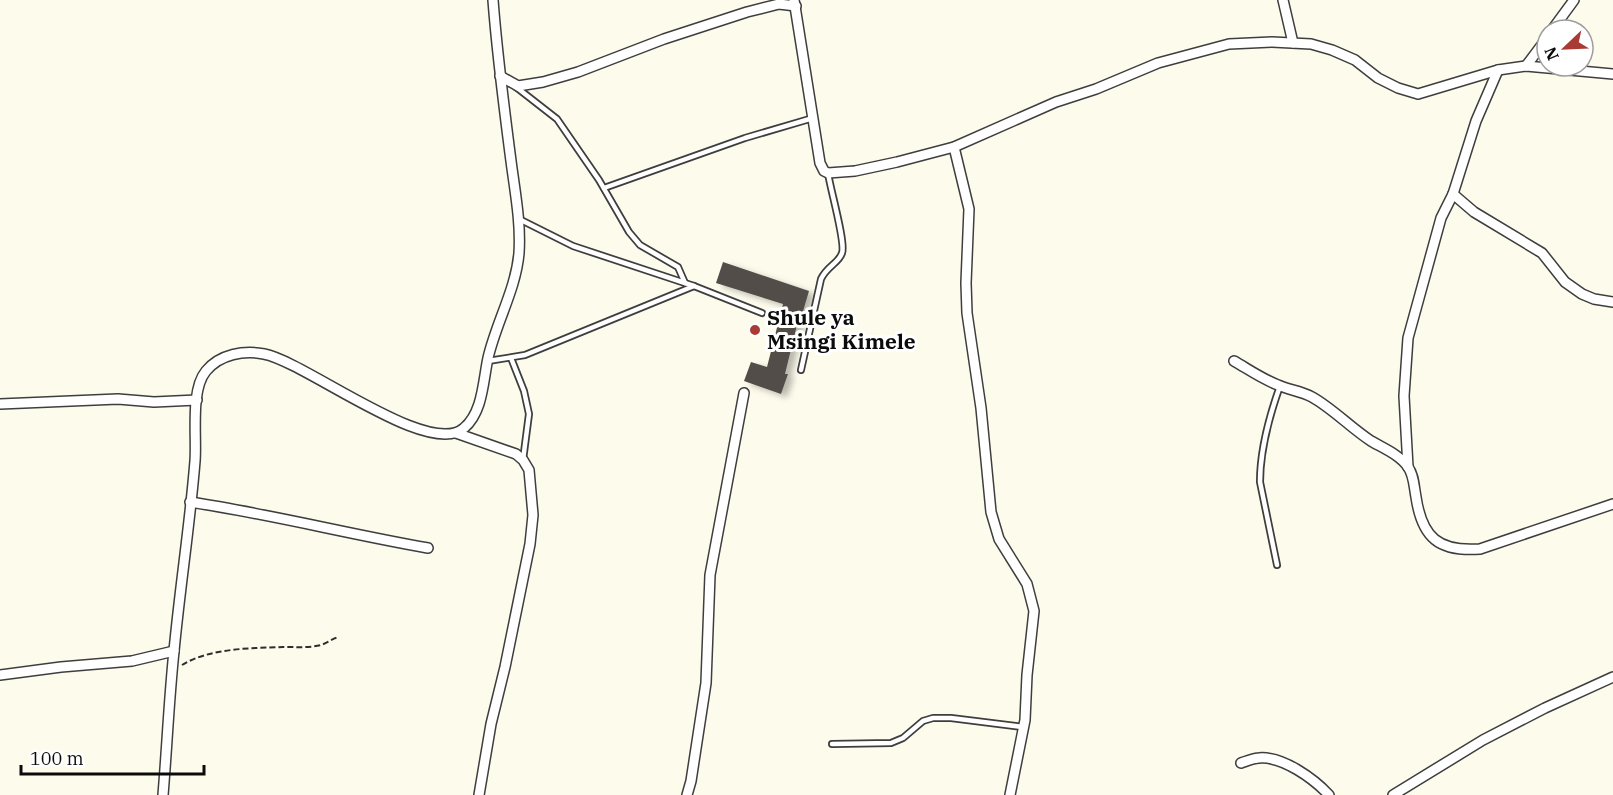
<svg xmlns="http://www.w3.org/2000/svg" width="1613" height="795" font-family="'IBM Plex Serif',serif">
<defs>
<filter id="shadow"><feDropShadow dx="6" dy="3.5" stdDeviation="3" flood-color="#0004"/></filter>
</defs>
<rect width="100%" height="100%" fill="#fdfbec"/>
<!-- building -->
<path fill="#534e49" filter="url(#shadow)" d="M723 262 809 291 799 325H797L785 374H788L781 394 744 381 751 362 767 367 783 304 716 283Z"/>
<g fill="none" stroke-linecap="round" stroke-linejoin="round">
<defs>
<g id="lane">
<path d="M516 87 557 119 599 180 629 232 640 245 678 267 685 283"/>
<path d="M604 188 745 138 813 118"/>
<path d="M519 219 573 246 694 286 762 313"/>
<path d="M511 358 524 391 529 414 523 460"/>
<path d="M488 361 525 355 694 286"/>
<path d="M801 370 821 279C827 266 839 263 842 253 846 243 830 188 828 173"/>
<path d="M1277 565 1260 482C1260 449 1269 417 1280 386"/>
<path d="M832 744 891 743 903 738 923 721 933 718H951L1023 727"/>
</g>
<g id="street">
<path d="M794 0 820 163 824 171 828 173 855 171 897 162 954 147 1056 102 1096 89 1158 63 1229 44 1272 42 1311 44 1332 50 1355 60 1378 78 1398 88 1418 94 1498 70 1526 66 1613 74"/>
<path d="M1283 0 1293 43"/>
<path d="M1552 30 1574 0"/>
<path d="M1526 66 1547 38"/>
<path d="M500 76 518 86 543 82 578 72 664 39 747 12 779 4 796 6"/>
<path d="M954 147 969 209 966 283 967 313 981 408 991 512 999 539 1027 584 1034 611 1027 675 1025 720 1010 795"/>
<path d="M1453 194 1474 212 1542 253 1565 282 1582 294 1594 299 1613 302"/>
<path d="M1234 361C1248 369 1262 379 1278 385 1289 390 1301 391 1312 397 1332 408 1351 428 1371 441 1383 448 1400 455 1408 467 1414 475 1414 487 1416 497 1422 538 1439 552 1480 549L1613 504"/>
<path d="M0 404 118 399 154 402 197 400"/>
<path d="M456 433 516 454 523 460 529 470 533 515 530 544 505 667 491 724 479 795"/>
<path d="M1408 467 1404 396 1408 338 1441 218 1453 194 1476 121 1498 70"/>
<path d="M190 502C270 514 348 534 428 548"/>
<path d="M0 675 61 667 132 661 174 651"/>
<path d="M1241 763C1247 761 1254 758 1259 758 1283 756 1314 779 1329 795"/>
<path d="M163 795C167 747 169 699 174 651 180 587 190 524 195 461 197 437 190 390 206 371 220 354 244 350 264 354 306 362 429 459 464 428 483 412 483 381 488 358 496 323 516 289 519 253 521 222 515 192 511 161 504 107 497 54 493 0"/>
<path d="M687 795 691 781 706 683 710 575 744 393"/>
<path d="M1393 795 1483 740 1545 708 1613 677"/>
</g>
</defs>
<!-- lane casing -->
<use href="#lane" stroke="#3e3e3e" stroke-width="8"/>
<!-- street casing -->
<use href="#street" stroke="#3e3e3e" stroke-width="12"/>
<!-- path -->
<path stroke="#2d2d2d" stroke-width="2" stroke-dasharray="6 3" stroke-linecap="butt" d="M182 665C209 648 253 648 283 647 296 647 309 648 321 645 327 643 332 639 338 637"/>
<!-- lane -->
<use href="#lane" stroke="#fff" stroke-width="4.5"/>
<!-- street -->
<use href="#street" stroke="#fff" stroke-width="9"/>
</g>
<!-- markers -->
<circle fill="#aa3a34" stroke="#fff" stroke-width="2" cx="755" cy="330" r="6"/>
<g text-anchor="middle" stroke-width="6" stroke-linejoin="round" paint-order="stroke">
<!-- poi labels -->
<g font-size="21" font-weight="bold" fill="#0b0b0b" stroke="#fff" text-anchor="start">
<text x="767" y="325">Shule ya<tspan x="767" dy="24">Msingi Kimele</tspan></text>
</g>
</g>
<!-- north arrow -->
<g transform="translate(1565 48) rotate(247)"><circle r="28" fill="#ffffff" stroke="#9d9d9d" stroke-width="1.5"/>
<path d="M0-4.5L10 22L0 15L-10 22Z" fill="#aa3a34"/>
<text y="-9" font-size="16" font-weight="bold" text-anchor="middle" fill="#0b0b0b">N</text>
</g>
<!-- scale -->
<path d="M21 765v9h183v-9" fill="none" stroke="#0b0b0b" stroke-width="3"/>
<text x="30" y="765" font-size="18" fill="#0b0b0b" stroke="#ffffff" stroke-width="4.5" paint-order="stroke">100 m</text>
</svg>
